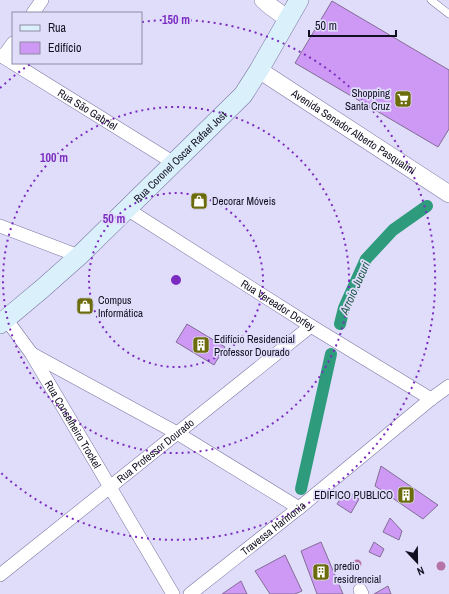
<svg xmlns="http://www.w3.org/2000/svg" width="449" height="594" font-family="'Archivo Narrow',sans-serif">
<rect width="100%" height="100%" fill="#e0ddfb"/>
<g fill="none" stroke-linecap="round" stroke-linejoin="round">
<!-- canal -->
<g stroke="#2e9c7c" stroke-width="12">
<path d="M340 324 344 308 366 259 393 230 427 206"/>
<path d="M301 489 331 354"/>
</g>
</g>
<!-- building -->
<g fill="#cd99f4" stroke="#836d96">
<path d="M332 1 449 70V129L438 147 295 63Z"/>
<path d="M187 324 225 347 214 365 176 342Z"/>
<path d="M381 466 438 505 423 519 375 486Z"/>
<path d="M346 490 359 499 351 513 337 504Z"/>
<path d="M390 518 402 531 399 540 383 532Z"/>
<path d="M321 542 343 594H317L301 551Z"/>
<path d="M374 542 384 549 380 557 369 552Z"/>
<path d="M285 555 302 591 295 594H270L255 571Z"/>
<path d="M241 581 247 594H222Z"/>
<path d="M388 586 391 594H374Z"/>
</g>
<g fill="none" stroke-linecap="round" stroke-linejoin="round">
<defs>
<path id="service" d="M431 0 449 14"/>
<g id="minor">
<path d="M33 13 42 0"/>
<path id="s1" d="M0 55 174 163"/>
<path d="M3 57 13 43"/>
<path id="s2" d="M127 209 311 326 431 399"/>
<path d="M0 226 79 256"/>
<path id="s3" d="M6 319 31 353 173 594"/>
<path d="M32 354 177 433 299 508"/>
<path id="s4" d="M0 575 311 326"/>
<path d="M360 590 362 594"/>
<path id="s5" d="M190 594 299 508 431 399 449 386"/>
</g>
<g id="tertiary">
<path d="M263 0 270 6 288 19"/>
<path id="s6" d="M259 70 449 194"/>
</g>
<g id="secondary">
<path id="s7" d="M0 324 43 288 79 256 243 95 259 70 299 0"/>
</g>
</defs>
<!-- service casing -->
<use href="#service" stroke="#7b76a2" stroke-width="8"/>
<!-- minor casing -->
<use href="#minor" stroke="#7b76a2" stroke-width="14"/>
<!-- tertiary casing -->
<use href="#tertiary" stroke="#7b76a2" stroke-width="18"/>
<!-- secondary casing -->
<use href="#secondary" stroke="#7b76a2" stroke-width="20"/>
<!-- service -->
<use href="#service" stroke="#fff" stroke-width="7"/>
<!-- minor -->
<use href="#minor" stroke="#fff" stroke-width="13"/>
<!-- tertiary -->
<use href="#tertiary" stroke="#fff" stroke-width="17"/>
<!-- secondary -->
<use href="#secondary" stroke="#daf1fb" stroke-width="19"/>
</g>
<!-- trees -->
<g fill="#b573a7">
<circle cx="357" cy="564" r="4.5"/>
<circle cx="441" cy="566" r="4.5"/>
</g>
<!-- distance rings -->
<g fill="none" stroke="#7b2cbf" stroke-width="2" stroke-dasharray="2 4">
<circle cx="176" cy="280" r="87"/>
<circle cx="176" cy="280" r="173"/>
<path d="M0 88A260 260 0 0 1 32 63M142 22A260 260 0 1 1 0 472"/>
</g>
<!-- icons -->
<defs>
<symbol id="supermarket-square" viewBox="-11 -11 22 22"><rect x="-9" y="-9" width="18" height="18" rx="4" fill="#6c6c0c" stroke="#e0ddfb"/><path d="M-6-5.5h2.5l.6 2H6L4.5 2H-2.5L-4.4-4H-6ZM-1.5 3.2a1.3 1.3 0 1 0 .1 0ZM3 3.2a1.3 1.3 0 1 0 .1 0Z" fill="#fff"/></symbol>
<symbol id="shop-square" viewBox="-11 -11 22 22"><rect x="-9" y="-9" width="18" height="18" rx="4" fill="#6c6c0c" stroke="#e0ddfb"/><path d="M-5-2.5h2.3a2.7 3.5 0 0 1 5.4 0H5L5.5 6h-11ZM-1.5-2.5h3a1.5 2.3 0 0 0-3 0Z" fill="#fff"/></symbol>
<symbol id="building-square" viewBox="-11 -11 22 22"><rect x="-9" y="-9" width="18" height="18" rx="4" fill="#6c6c0c" stroke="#e0ddfb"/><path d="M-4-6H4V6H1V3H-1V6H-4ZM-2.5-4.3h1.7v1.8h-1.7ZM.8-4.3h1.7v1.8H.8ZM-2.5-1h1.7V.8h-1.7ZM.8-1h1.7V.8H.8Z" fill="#fff"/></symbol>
</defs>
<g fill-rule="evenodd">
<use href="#supermarket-square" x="393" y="89" width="20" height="20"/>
<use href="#shop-square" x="189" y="191" width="20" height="20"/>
<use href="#shop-square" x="75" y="296" width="20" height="20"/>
<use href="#building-square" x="191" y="335" width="20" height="20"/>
<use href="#building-square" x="396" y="485" width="20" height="20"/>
<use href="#building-square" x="311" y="562" width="20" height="20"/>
</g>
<g text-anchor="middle" stroke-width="3.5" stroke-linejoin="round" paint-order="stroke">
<!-- poi labels -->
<g font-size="11" fill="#120f20" stroke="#e0ddfb" text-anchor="start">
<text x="390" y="97" text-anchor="end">Shopping<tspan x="390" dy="13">Santa Cruz</tspan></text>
<text x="212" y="205">Decorar Móveis</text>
<text x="98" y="304">Compus<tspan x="98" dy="13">Informática</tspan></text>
<text x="214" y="343">Edifício Residencial<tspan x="214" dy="13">Professor Dourado</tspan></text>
<text x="393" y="499" text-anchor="end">EDIFICO PUBLICO</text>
<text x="334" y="570">predio<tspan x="334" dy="13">residrencial</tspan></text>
</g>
<!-- street labels -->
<g font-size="11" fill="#120f20" stroke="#e0ddfb">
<text dy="4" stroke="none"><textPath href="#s1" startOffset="103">Rua São Gabriel</textPath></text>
<text dy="4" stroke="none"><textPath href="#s6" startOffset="113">Avenida Senador Alberto Pasqualini</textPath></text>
<text dy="4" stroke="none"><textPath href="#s7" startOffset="246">Rua Coronel Oscar Rafael Jost</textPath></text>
<text dy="4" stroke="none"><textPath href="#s2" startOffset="179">Rua Vereador Dorfey</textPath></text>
<text dy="4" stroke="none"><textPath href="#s3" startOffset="125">Rua Conselheiro Trockel</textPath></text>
<text dy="4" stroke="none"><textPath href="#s4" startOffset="199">Rua Professor Dourado</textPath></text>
<text dy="4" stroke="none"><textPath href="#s5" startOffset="106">Travessa Harmonia</textPath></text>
</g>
<!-- water labels -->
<g font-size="12" font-style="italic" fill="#1e5745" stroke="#e0ddfb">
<text transform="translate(355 288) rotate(-66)" y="4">Arroio Jucuri</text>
</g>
</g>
<circle cx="176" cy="280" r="6" fill="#7b2cbf" stroke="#e0ddfb" stroke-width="2"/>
<g font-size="12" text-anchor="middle" font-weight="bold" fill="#7b2cbf" stroke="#e0ddfb" stroke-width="3.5" stroke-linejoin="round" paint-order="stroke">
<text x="176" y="24">150 m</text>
<text x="54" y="162">100 m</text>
<text x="114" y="223">50 m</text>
</g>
<!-- legend -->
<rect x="12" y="12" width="130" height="52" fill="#e0ddfb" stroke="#8e8ba3"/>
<rect x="20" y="25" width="20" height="6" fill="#daf1fb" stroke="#8e8ba3"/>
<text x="48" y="32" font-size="12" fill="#120f20">Rua</text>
<rect x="20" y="42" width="20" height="12" fill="#cd99f4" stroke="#8e8ba3"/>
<text x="48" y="52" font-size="12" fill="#120f20">Edifício</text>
<!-- north arrow -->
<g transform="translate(417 562) rotate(158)" stroke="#e0ddfb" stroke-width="3" paint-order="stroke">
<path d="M0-3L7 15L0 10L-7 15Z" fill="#120f20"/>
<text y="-6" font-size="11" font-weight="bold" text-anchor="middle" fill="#120f20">N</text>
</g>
<!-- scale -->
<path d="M309 30v6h87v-6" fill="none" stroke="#120f20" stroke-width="2"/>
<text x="315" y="30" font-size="12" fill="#120f20" stroke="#e0ddfb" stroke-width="3" paint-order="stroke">50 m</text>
</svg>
